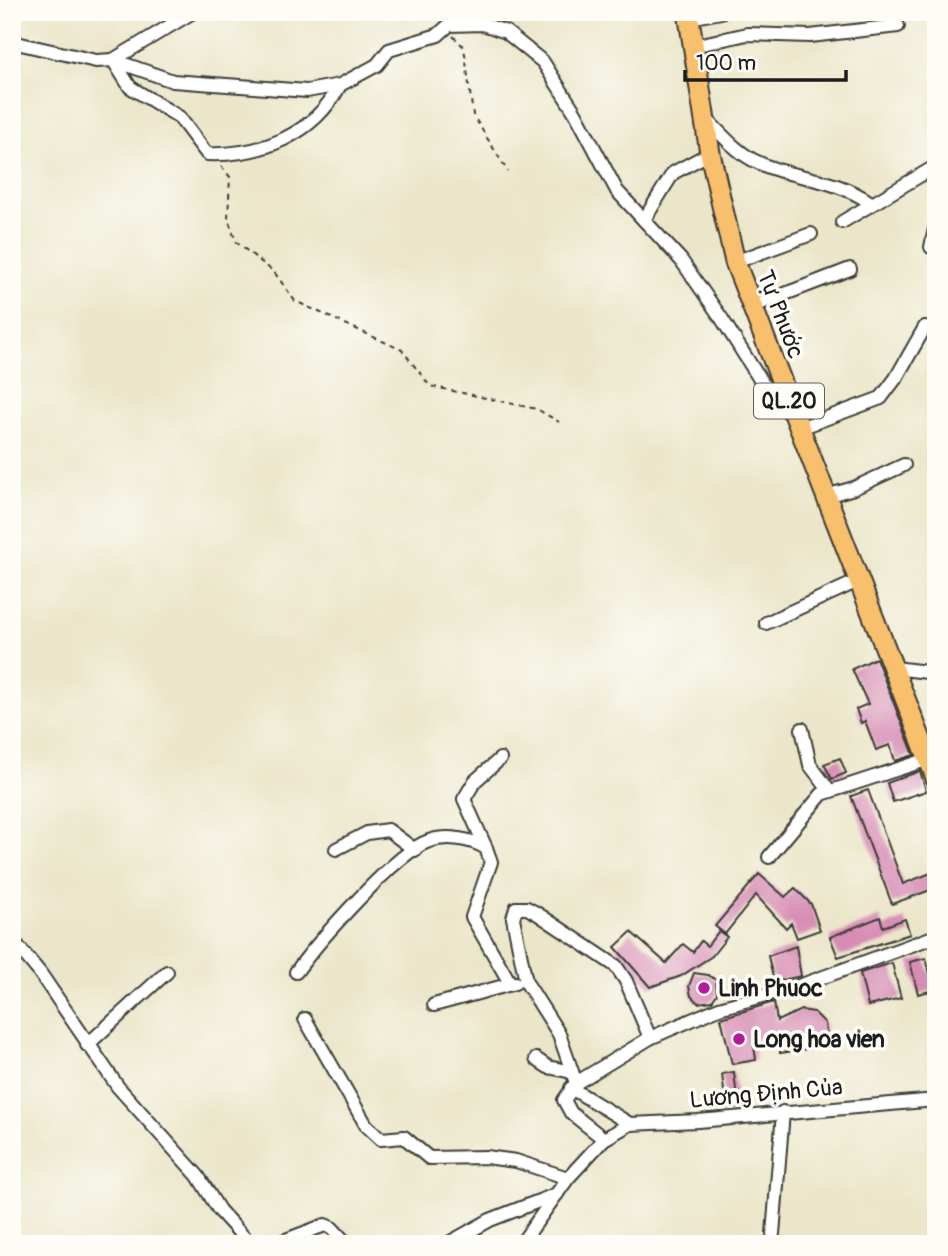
<svg xmlns="http://www.w3.org/2000/svg" width="948" height="1256" font-family="Pangolin,sans-serif">
<rect width="100%" height="100%" fill="#fdfcf7"/>
<filter id="ink" filterUnits="userSpaceOnUse"><feTurbulence type="fractalNoise" baseFrequency=".0143" numOctaves="2"/><feDisplacementMap in="SourceGraphic" scale="14" xChannelSelector="R" yChannelSelector="G"/><feConvolveMatrix kernelMatrix="1 2 1 2 8 2 1 2 1" color-interpolation-filters="sRGB"/></filter>
<filter id="wash" filterUnits="userSpaceOnUse"><feTurbulence type="fractalNoise" baseFrequency=".00686" numOctaves="4" result="noise"/><feDisplacementMap in="SourceGraphic" scale="28" xChannelSelector="R" yChannelSelector="G"/><feGaussianBlur stdDeviation="1.57" result="paint"/><feColorMatrix in="noise" values="0 0 0 0 0 0 0 0 0 0 0 0 0 0 0 0 0 1.4 0 .05"/><feComposite in="paint" operator="in"/></filter>
<g filter="url(#wash)">
<rect width="100%" height="100%" fill="#ebe6c9"/>
<g id="blocks">
<!-- building -->
<g fill="#d78cb4">
<path d="M876 658 914 755 895 761 890 745 876 750 865 721 861 723 856 709 868 704 852 669Z"/>
<path d="M840 758 846 773 832 779 824 764Z"/>
<path d="M920 771 926 791 893 802 887 783Z"/>
<path d="M868 790 903 884 936 871V888L892 904 851 796Z"/>
<path d="M759 874 785 897 795 888 811 904 820 930 797 938 791 923 786 928 756 895 725 934 715 926Z"/>
<path d="M880 917 883 927 905 919 910 934 838 957 830 937Z"/>
<path d="M719 931 727 937 712 956 681 976 650 987 615 947 631 932 666 963 683 944 693 952 701 941 707 946Z"/>
<path d="M796 946 801 976 774 982 768 956Z"/>
<path d="M926 958 934 990 918 994 910 962Z"/>
<path d="M892 963 901 998 868 1006 860 973Z"/>
<path d="M694 973 708 975 716 980 717 994 712 1001 698 1003 691 996 689 986Z"/>
<path d="M774 1002 777 1021 801 1010 814 1012 825 1023 828 1046 780 1053V1043L754 1046 756 1060 732 1064 721 1018Z"/>
<path d="M734 1072 738 1107 726 1108 722 1074Z"/>
</g>
</g>
</g>
<g filter="url(#ink)">
<use href="#blocks" fill-opacity="0" stroke="#3b3a36" stroke-width="2"/>
<g fill="none" stroke-linecap="round" stroke-linejoin="round">
<defs>
<g id="minor">
<path d="M689 18 721 12"/>
<path d="M12 42 96 61 113 60 193 12"/>
<path d="M693 46 747 34 810 36 898 26"/>
<path d="M340 85C314 135 261 156 207 154L179 117 130 87 113 60 173 81 307 91 340 85 377 65 389 50 438 35 449 25 483 24 506 32 543 62 576 114 617 191 681 260 722 319 774 402 795 417"/>
<path d="M704 117C720 132 734 150 753 160 791 180 830 175 871 203"/>
<path d="M644 220 673 173 710 153"/>
<path d="M842 222 936 166"/>
<path d="M936 225 931 247H936"/>
<path d="M735 262 811 234"/>
<path d="M751 307 850 269"/>
<path d="M800 428 881 398 896 378 925 327"/>
<path d="M826 496 854 488 904 465"/>
<path d="M766 623 860 580"/>
<path d="M894 668 936 673"/>
<path d="M802 729 810 765 829 790"/>
<path d="M486 848 464 799 475 781 500 759"/>
<path d="M336 849 367 833 388 830 415 850"/>
<path d="M769 857 822 794 929 759"/>
<path d="M12 939 40 973 118 1087 198 1176 219 1210 250 1244"/>
<path d="M296 972C317 943 397 851 429 841 447 835 471 839 486 848L491 862 472 917 510 983"/>
<path d="M434 1005 515 983"/>
<path d="M305 1019 366 1125 381 1139 404 1137 429 1158 486 1157 516 1161 568 1178"/>
<path d="M87 1045 167 972"/>
<path d="M536 1059 548 1067 572 1072"/>
<path d="M576 1083 559 1034 526 982 513 918 516 908H527L538 914 616 966 626 981 650 1038"/>
<path d="M571 1088 630 1124"/>
<path d="M604 1139 571 1113 564 1100 576 1083 650 1038 719 1008 799 986 936 936"/>
<path d="M773 1234 783 1112"/>
<path d="M275 1244 325 1225 332 1228 347 1244"/>
<path d="M447 1244 490 1220 557 1194"/>
<path d="M521 1244 568 1178 604 1139 630 1124 698 1121 936 1100"/>
</g>
<path id="highway" d="M688 12 710 153 735 262 936 778"/>
</defs>
<!-- minor casing -->
<use href="#minor" stroke="#3b3a36" stroke-width="16"/>
<!-- highway casing -->
<use href="#highway" stroke="#3b3a36" stroke-width="23"/>
<!-- path -->
<g stroke="#3b3a36" stroke-width="2" stroke-dasharray="5 5" stroke-linecap="butt">
<path d="M453 36 463 46 465 54 473 115 508 172"/>
<path d="M221 166 230 177 228 218 236 242 274 272 295 301 402 350 430 386 537 409 559 422"/>
</g>
<!-- minor -->
<use href="#minor" stroke="#fff" stroke-width="12"/>
<!-- highway -->
<use href="#highway" stroke="#f8bf6c" stroke-width="19"/>
</g>
</g>
<!-- markers -->
<g fill="#b5179e" stroke="#fdfcf7" stroke-width="2.5">
<circle cx="704" cy="988" r="7"/>
<circle cx="739" cy="1039" r="7"/>
</g>
<g text-anchor="middle" stroke-width="7" stroke-linejoin="round" paint-order="stroke">
<!-- shield labels -->
<rect fill="#fdfcf7" stroke="#605f5e" stroke-width="2" x="754" y="383.5" width="70" height="35" rx="5"/>
<g font-size="21" font-weight="bold" fill="#1c1c1c">
<text x="789" y="408">QL.20</text>
</g>
<!-- street labels -->
<g font-size="23" fill="#1c1c1c" stroke="#fdfcf7">
<text transform="translate(781 314) rotate(69)" y="8">Tự Phước</text>
<text transform="translate(766 1093) rotate(-5)" y="8">Lương Định Của</text>
</g>
<!-- poi labels -->
<g font-size="23" font-weight="bold" fill="#1c1c1c" stroke="#fdfcf7" text-anchor="start">
<text x="718" y="996">Linh Phuoc</text>
<text x="753" y="1047">Long hoa vien</text>
</g>
</g>
<!-- margin -->
<rect width="948" height="1256" fill="none" stroke="#fdfcf7" stroke-width="42"/>
<!-- scale -->
<path d="M685 70v10h161v-10" fill="none" stroke="#1c1c1c" stroke-width="3.5"/>
<text x="696" y="70" font-size="21" fill="#1c1c1c" stroke="#fdfcf7" stroke-width="5" paint-order="stroke">100 m</text>
</svg>
